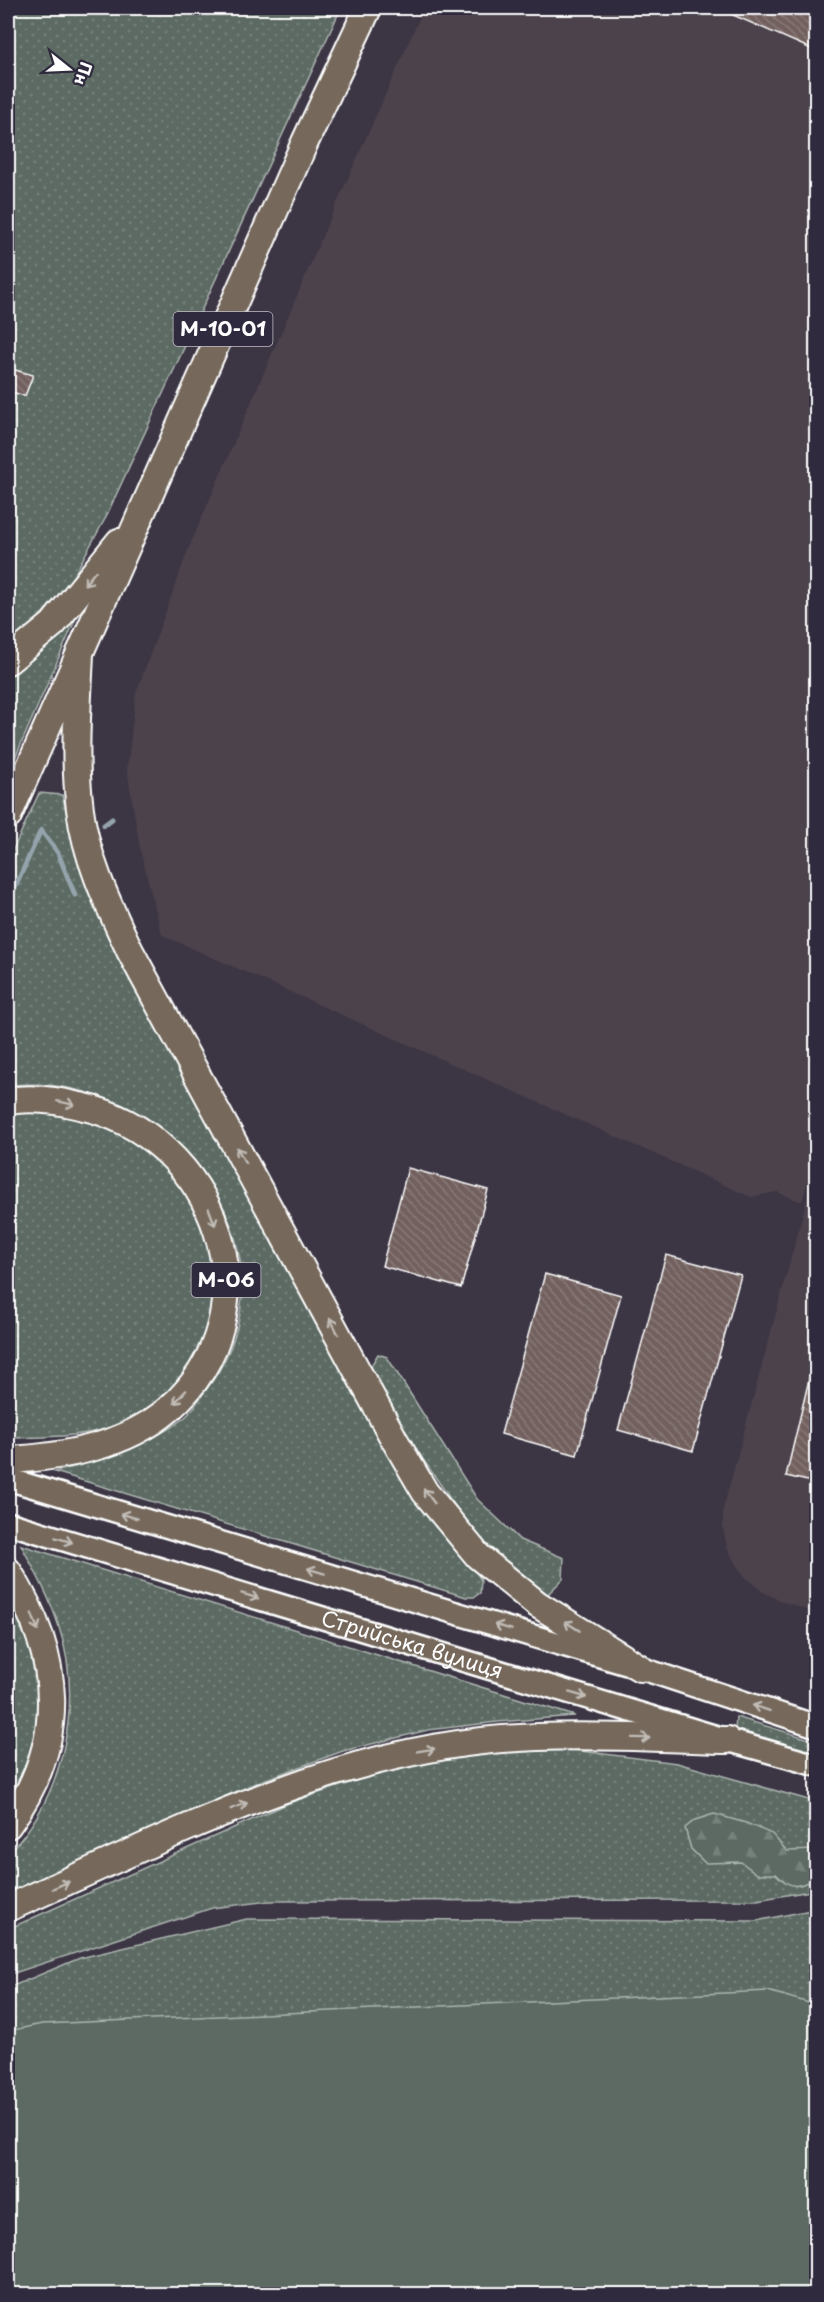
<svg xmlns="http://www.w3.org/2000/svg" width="824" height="2302" font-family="'Playpen Sans',sans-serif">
<defs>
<pattern id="grass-dots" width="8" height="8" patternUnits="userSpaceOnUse" patternTransform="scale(1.5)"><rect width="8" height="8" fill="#5b6b63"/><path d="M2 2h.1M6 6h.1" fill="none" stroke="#74817a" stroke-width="1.8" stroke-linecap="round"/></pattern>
<pattern id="forest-firs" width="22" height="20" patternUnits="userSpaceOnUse" patternTransform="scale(1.5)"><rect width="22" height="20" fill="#5b6b63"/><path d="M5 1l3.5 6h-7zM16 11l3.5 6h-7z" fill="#74817a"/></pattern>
<pattern id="building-back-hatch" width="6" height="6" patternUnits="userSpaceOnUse" patternTransform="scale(1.5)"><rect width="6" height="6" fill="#72615f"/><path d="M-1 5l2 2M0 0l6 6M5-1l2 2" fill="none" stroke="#877977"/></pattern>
</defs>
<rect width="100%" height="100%" fill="#3c3544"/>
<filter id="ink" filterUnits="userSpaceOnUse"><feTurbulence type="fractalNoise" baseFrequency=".0167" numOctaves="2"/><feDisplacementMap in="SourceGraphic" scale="12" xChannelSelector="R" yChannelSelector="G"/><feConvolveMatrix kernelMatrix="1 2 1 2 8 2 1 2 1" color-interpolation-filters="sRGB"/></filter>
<g filter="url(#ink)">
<!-- built -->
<g fill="#4c424c">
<path d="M424 8H816V1151L802 1202 777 1192 751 1197 162 935 140 849 127 769 136 693 188 550 328 223Z"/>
<path d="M816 1165V1613L781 1601 763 1592 748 1580 736 1565 727 1547 723 1529V1509Z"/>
</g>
<!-- grass -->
<g fill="url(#grass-dots)" stroke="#adb5b1" stroke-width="1.5">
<path d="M8 8H341L105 519 69 584 15 644 8 649Z"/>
<path d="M80 609 8 774V671Z"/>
<path d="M39 793 62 795 81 871 107 934 243 1184 481 1580 480 1593 474 1597H466L55 1472C101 1460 146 1448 184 1418 193 1411 199 1399 206 1390 269 1308 245 1204 170 1139 162 1132 153 1121 143 1116 115 1100 80 1088 48 1085 35 1083 21 1085 8 1085V861Z"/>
<path d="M8 1110C56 1109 110 1117 148 1151 201 1197 230 1276 203 1344 196 1359 182 1375 171 1388 158 1401 141 1416 124 1423 86 1438 47 1437 8 1438Z"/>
<path d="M378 1354 387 1357 477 1499 520 1540 564 1558 563 1579 546 1596 482 1545 405 1433 368 1371Z"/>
<path d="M21 1545 575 1716 497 1722 428 1730 343 1751 258 1782 8 1894V1854C65 1795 84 1701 58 1624 49 1596 35 1571 21 1545Z"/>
<path d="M8 1592C42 1666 52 1728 8 1801Z"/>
<path d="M736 1717 816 1741V1755L735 1730Z"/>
<path d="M556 1748 677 1763 816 1802V1890L757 1900 270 1901 212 1908 8 1975V1929L289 1803 401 1766 478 1752Z"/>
<path d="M816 1909V2294L8 2229V1988L80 1958 247 1919 756 1921Z"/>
</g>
<!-- forest -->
<path fill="url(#forest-firs)" stroke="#adb5b1" stroke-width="1.5" d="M714 1814 746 1823 772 1834 787 1851 816 1850V1879C798 1887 791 1890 776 1874H757L741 1862 705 1863 691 1849 685 1828 695 1820Z"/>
<!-- pitch -->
<path fill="#5b6b63" stroke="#adb5b1" stroke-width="1.5" d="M768 1991 816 2005V2294H8V2031L42 2024Z"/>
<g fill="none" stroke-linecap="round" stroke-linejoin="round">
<!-- stream -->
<g stroke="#94a3ac" stroke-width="5">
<path d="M104 825 112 819"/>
<path d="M8 903 41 830 58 853 75 895"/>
</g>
</g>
<!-- building -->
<g fill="url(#building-back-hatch)" stroke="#fff" stroke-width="1.5">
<path d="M717 8H816V51Z"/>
<path d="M8 368 33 375 25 396 8 391Z"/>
<path d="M408 1168 488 1190 461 1288 382 1266Z"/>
<path d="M666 1255 741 1275 693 1451 618 1430Z"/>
<path d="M545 1274 621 1295 577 1455 501 1434Z"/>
<path d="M811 1371H816V1483L786 1476Z"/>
</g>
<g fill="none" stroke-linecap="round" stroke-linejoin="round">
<defs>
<g id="primary">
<path d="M8 1479 640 1668 816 1726"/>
<path id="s1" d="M8 1523 727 1740 816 1765"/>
</g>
<g id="highway">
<path d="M80 653C78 704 73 757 80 809 86 859 109 906 130 951L394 1439 425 1492 478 1556 537 1604 640 1668"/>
<path d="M8 661 53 624 119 542"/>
<path d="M8 816 305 142 368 8"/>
<path d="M8 1101C31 1097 56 1100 80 1106 216 1135 280 1310 169 1409 125 1447 63 1457 8 1460"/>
<path d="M8 1571C62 1656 69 1742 8 1825"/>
<path d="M8 1908C160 1841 314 1759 482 1741 563 1732 646 1738 727 1740"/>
</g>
</defs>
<!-- primary casing -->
<use href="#primary" stroke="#fff" stroke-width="26"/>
<!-- highway casing -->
<use href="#highway" stroke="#fff" stroke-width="30"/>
<!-- primary -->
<use href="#primary" stroke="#76695c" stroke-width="21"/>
<!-- highway -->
<use href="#highway" stroke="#76695c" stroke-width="26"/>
</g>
<!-- one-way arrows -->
<defs><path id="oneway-shaft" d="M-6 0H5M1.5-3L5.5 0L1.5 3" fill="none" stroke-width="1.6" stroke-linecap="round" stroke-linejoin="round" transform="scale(1.5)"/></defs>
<g stroke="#c1bcb6">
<use href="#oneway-shaft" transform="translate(90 578) rotate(129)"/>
<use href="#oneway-shaft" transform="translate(66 1103) rotate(12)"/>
<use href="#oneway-shaft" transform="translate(241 1155) rotate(-118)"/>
<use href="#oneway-shaft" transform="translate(212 1217) rotate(69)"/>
<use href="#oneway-shaft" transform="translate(334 1326) rotate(-118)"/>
<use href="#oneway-shaft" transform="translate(180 1397) rotate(133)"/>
<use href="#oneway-shaft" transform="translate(429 1496) rotate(-127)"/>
<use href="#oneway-shaft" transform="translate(129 1516) rotate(-163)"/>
<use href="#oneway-shaft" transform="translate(64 1540) rotate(17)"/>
<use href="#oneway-shaft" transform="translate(316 1571) rotate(-163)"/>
<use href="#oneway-shaft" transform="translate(250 1596) rotate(17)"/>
<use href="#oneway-shaft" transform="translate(35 1622) rotate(69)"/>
<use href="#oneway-shaft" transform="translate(572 1626) rotate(-148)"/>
<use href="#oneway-shaft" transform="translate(503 1627) rotate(-163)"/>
<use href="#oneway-shaft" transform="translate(578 1695) rotate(17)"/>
<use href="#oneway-shaft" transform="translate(761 1708) rotate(-162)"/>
<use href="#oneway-shaft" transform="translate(641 1738) rotate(1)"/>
<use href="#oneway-shaft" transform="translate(426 1750) rotate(-9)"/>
<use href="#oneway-shaft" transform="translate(239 1806) rotate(-21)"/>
<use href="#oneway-shaft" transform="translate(61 1885) rotate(-24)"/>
</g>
</g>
<g text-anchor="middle" stroke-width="4.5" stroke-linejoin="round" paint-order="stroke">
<!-- shield labels -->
<g fill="#2f2a3d" stroke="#c1bfc5" stroke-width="1.5">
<rect x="173.5" y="312" width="99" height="34" rx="4.5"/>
<rect x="191.5" y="1263" width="69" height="34" rx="4.5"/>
</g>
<g font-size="20" font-weight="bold" fill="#fff">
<text x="223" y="336">М-10-01</text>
<text x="226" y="1287">М-06</text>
</g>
<!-- street labels -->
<g font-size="21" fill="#fff" stroke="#2f2a3d">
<text dy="7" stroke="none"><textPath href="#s1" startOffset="422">Стрийська вулиця</textPath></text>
</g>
</g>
<!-- margin -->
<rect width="824" height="2302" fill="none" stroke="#2f2a3d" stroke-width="30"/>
<rect x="15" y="15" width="794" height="2272" fill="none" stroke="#fff" stroke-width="2" filter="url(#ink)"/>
<!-- north arrow -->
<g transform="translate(69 69) rotate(108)" stroke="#2f2a3d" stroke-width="4.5" paint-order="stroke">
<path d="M0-4.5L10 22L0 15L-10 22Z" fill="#ffffff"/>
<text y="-9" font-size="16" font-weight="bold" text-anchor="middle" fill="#ffffff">Пн</text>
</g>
</svg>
